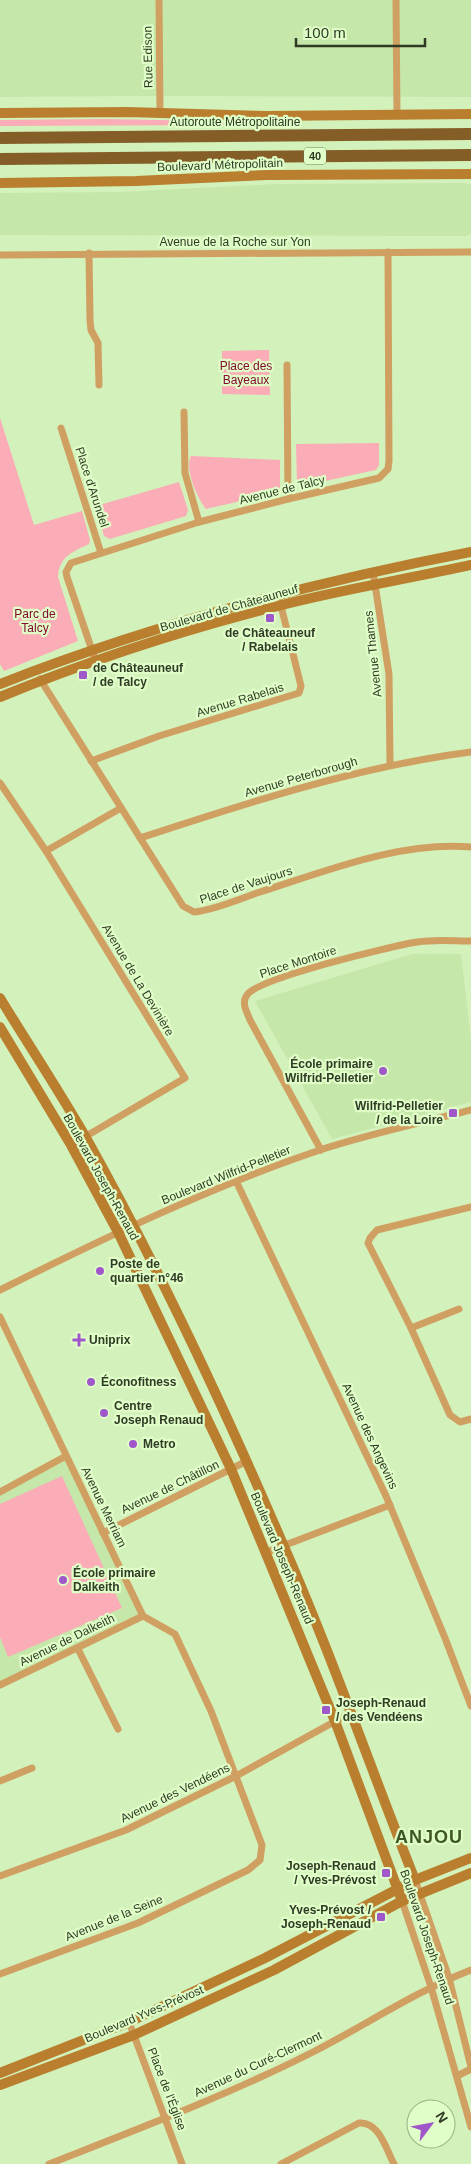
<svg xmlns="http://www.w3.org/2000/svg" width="471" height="2164" font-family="Helvetica,sans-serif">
<rect width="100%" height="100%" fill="#d3f1ba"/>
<!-- built -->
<g fill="#c6e7aa">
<path d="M0 0H471V97L137 96 0 97Z"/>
<path d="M460 183 471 184V234L465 236 0 235V193L120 192 276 184Z"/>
<path d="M412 954H461L471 1040V1102L332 1139 255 1001Z"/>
<path d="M66 1456 143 1616 0 1685V1492Z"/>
</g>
<!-- green -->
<g fill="#fbadb7">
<path d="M106 119 211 121 227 122V125L0 126V120Z"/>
<path d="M269 350 270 395 222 394V351Z"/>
<path d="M0 418 34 525 82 511 90 540 89 544C72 552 59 557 58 577L78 641 4 671 0 664Z"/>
<path d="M379 443V465L376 470 302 486 297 483 296 444Z"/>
<path d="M191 456 280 460V489L275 493 206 509C198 500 184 469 191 456Z"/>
<path d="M179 482 188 510 186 516 110 539 104 536 96 506Z"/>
<path d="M62 1476 122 1608 8 1657 0 1637V1504Z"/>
</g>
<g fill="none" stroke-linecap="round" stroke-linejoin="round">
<!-- street -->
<g stroke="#d09f62" stroke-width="7">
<path d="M159 0 160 113"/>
<path d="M396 0 397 115"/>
<path d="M89 253 90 320 91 330 98 343 99 385"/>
<path d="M0 255 471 252"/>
<path d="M287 365 288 499"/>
<path d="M184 412 185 473 199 522"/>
<path d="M61 428 101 553"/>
<path d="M373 572 389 674 390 764"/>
<path d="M96 662 67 577 66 572 71 563 199 522 288 499 379 478 388 469 389 461 388 252"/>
<path d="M40 679 183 906 194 912C215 910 239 899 260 892 326 871 400 841 471 847"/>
<path d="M91 761 159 736 299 693 301 686 278 594"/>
<path d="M0 783 46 851 185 1078 71 1145"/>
<path d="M140 838C250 802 356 767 471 752"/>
<path d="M46 851 121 808"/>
<path d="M321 1150 250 1020C247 1012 241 1003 247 995 258 978 392 946 417 942 435 939 454 941 471 941"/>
<path d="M236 1181 386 1496 445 1638 471 1706"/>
<path d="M471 1207 377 1230 370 1238 368 1243 411 1328 450 1415 460 1422 471 1419"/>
<path d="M0 1290C104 1238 210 1187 320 1150 369 1134 421 1123 471 1110"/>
<path d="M0 1317 143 1616 175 1634 211 1711 262 1845 260 1860 248 1870 138 1923 0 1974"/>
<path d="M411 1328 459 1309"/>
<path d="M0 1492 66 1456"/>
<path d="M103 1533 247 1461"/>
<path d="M267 1552 390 1505"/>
<path d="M78 1649 118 1729"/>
<path d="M0 1685 143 1616"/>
<path d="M0 1781 32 1768"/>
<path d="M0 1876 126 1830 236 1776 352 1712"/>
<path d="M415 1880 449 1978 471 2067"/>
<path d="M402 1901 431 1987 471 2127"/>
<path d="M129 2022 182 2164"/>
<path d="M457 2076 471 2069"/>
<path d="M49 2164C138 2129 228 2095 313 2052 366 2025 416 1991 471 1970"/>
<path d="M281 2164 359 2123C379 2121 386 2149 394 2164"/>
</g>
<!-- secondary -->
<g stroke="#b97f2f" stroke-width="10">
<path d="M0 113 127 112 267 116 471 114"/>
<path d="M0 183 136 181 267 175 471 174"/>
<path d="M0 684C153 624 310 583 471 552"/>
<path d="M0 697C91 660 186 629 282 605 344 589 408 579 471 565"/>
<path d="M0 998C28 1044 58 1089 85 1136 158 1266 223 1405 282 1542 331 1653 370 1767 415 1880"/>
<path d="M0 1027 71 1145 118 1232 231 1469 335 1721 402 1901"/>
<path d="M0 2073 129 2022 265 1958 415 1880 471 1858"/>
<path d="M0 2085 134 2035 274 1970 402 1901 471 1873"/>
</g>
<!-- highway -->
<g stroke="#845d27" stroke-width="12">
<path d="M0 138 471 134"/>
<path d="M0 159 471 155"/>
</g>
</g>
<!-- markers -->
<g fill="#a057ca" stroke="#e0fec7" stroke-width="2">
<rect x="265" y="613" width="10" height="10" rx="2.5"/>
<rect x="78" y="670" width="10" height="10" rx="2.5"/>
<circle cx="383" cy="1071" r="5"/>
<rect x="448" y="1108" width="10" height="10" rx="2.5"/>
<circle cx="100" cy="1271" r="5"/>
<path d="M76.5 1332.5h5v5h5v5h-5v5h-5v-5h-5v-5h5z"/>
<circle cx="91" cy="1382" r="5"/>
<circle cx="104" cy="1413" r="5"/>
<circle cx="133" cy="1444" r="5"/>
<circle cx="63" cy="1580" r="5"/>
<rect x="321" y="1705" width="10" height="10" rx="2.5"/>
<rect x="381" y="1868" width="10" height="10" rx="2.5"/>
<rect x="376" y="1912" width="10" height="10" rx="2.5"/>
</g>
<g text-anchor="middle" stroke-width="4.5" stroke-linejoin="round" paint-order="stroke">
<!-- shield labels -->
<rect fill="#e0fec7" stroke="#657656" stroke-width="1" x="304" y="147.5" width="22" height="17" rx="4"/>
<g font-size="11" font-weight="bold" fill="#303b26">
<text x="315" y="160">40</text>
</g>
<!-- street labels -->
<g font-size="12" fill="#303b26" stroke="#e0fec7">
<text transform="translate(148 57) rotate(-91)" y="4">Rue Edison</text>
<text x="235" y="126">Autoroute Métropolitaine</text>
<text transform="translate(220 165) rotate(-2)" y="4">Boulevard Métropolitain</text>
<text x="235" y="246">Avenue de la Roche sur Yon</text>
<text transform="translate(92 487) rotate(72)" y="4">Place d'Arundel</text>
<text transform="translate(282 490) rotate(-14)" y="4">Avenue de Talcy</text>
<text transform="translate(229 608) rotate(-16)" y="4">Boulevard de Châteauneuf</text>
<text transform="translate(373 654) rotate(-96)" y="4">Avenue Thames</text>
<text transform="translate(240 700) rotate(-17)" y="4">Avenue Rabelais</text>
<text transform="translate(301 777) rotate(-16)" y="4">Avenue Peterborough</text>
<text transform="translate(246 885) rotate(-18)" y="4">Place de Vaujours</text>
<text transform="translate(298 962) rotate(-18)" y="4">Place Montoire</text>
<text transform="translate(138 980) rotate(59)" y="4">Avenue de La Devinière</text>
<text transform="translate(226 1175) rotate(-22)" y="4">Boulevard Wilfrid-Pelletier</text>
<text transform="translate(101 1177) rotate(61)" y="4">Boulevard Joseph-Renaud</text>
<text transform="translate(370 1436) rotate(65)" y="4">Avenue des Angevins</text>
<text transform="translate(170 1487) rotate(-26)" y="4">Avenue de Châtillon</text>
<text transform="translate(104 1507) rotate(64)" y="4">Avenue Merriam</text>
<text transform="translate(282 1558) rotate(67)" y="4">Boulevard Joseph-Renaud</text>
<text transform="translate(67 1640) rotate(-26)" y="4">Avenue de Dalkeith</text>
<text transform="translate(175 1793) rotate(-26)" y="4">Avenue des Vendéens</text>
<text transform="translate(114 1918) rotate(-22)" y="4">Avenue de la Seine</text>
<text transform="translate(427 1937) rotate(71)" y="4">Boulevard Joseph-Renaud</text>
<text transform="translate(144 2014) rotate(-23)" y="4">Boulevard Yves-Prévost</text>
<text transform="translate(258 2064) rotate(-25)" y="4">Avenue du Curé-Clermont</text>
<text transform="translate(167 2089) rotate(69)" y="4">Place de l'Église</text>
</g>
<!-- park labels -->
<g font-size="12" fill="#820b31" stroke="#e0fec7">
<text x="246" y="370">Place des<tspan x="246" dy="14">Bayeaux</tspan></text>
<text x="35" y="618">Parc de<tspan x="35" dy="14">Talcy</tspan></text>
</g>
<!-- poi labels -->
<g font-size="12" font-weight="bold" fill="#303b26" stroke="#e0fec7" text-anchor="start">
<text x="270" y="637" text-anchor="middle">de Châteauneuf<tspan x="270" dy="14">/ Rabelais</tspan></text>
<text x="93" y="672">de Châteauneuf<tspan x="93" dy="14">/ de Talcy</tspan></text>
<text x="373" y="1068" text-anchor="end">École primaire<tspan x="373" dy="14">Wilfrid-Pelletier</tspan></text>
<text x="443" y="1110" text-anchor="end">Wilfrid-Pelletier<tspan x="443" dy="14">/ de la Loire</tspan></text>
<text x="110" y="1268">Poste de<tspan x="110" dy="14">quartier n°46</tspan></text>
<text x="89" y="1344">Uniprix</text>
<text x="101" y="1386">Éconofitness</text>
<text x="114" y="1410">Centre<tspan x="114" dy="14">Joseph Renaud</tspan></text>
<text x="143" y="1448">Metro</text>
<text x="73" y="1577">École primaire<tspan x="73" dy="14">Dalkeith</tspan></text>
<text x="336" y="1707">Joseph-Renaud<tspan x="336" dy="14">/ des Vendéens</tspan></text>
<text x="376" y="1870" text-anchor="end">Joseph-Renaud<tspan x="376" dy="14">/ Yves-Prévost</tspan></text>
<text x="371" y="1914" text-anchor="end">Yves-Prévost /<tspan x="371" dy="14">Joseph-Renaud</tspan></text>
</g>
<!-- district labels -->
<g font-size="18" font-weight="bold" letter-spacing="1" fill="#3f5727" stroke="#e0fec7">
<text x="429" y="1843">ANJOU</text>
</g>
</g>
<!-- north arrow -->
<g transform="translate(431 2124) rotate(58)"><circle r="24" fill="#e0fec7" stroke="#9ab087"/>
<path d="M0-4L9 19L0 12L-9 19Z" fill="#a057ca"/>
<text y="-8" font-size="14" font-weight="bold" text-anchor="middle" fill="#303b26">N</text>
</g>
<!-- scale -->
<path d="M296 38v8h129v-8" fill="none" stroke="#303b26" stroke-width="2.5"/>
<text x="304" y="38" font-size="15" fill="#303b26" stroke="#e0fec7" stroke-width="4" paint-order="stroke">100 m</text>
</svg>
